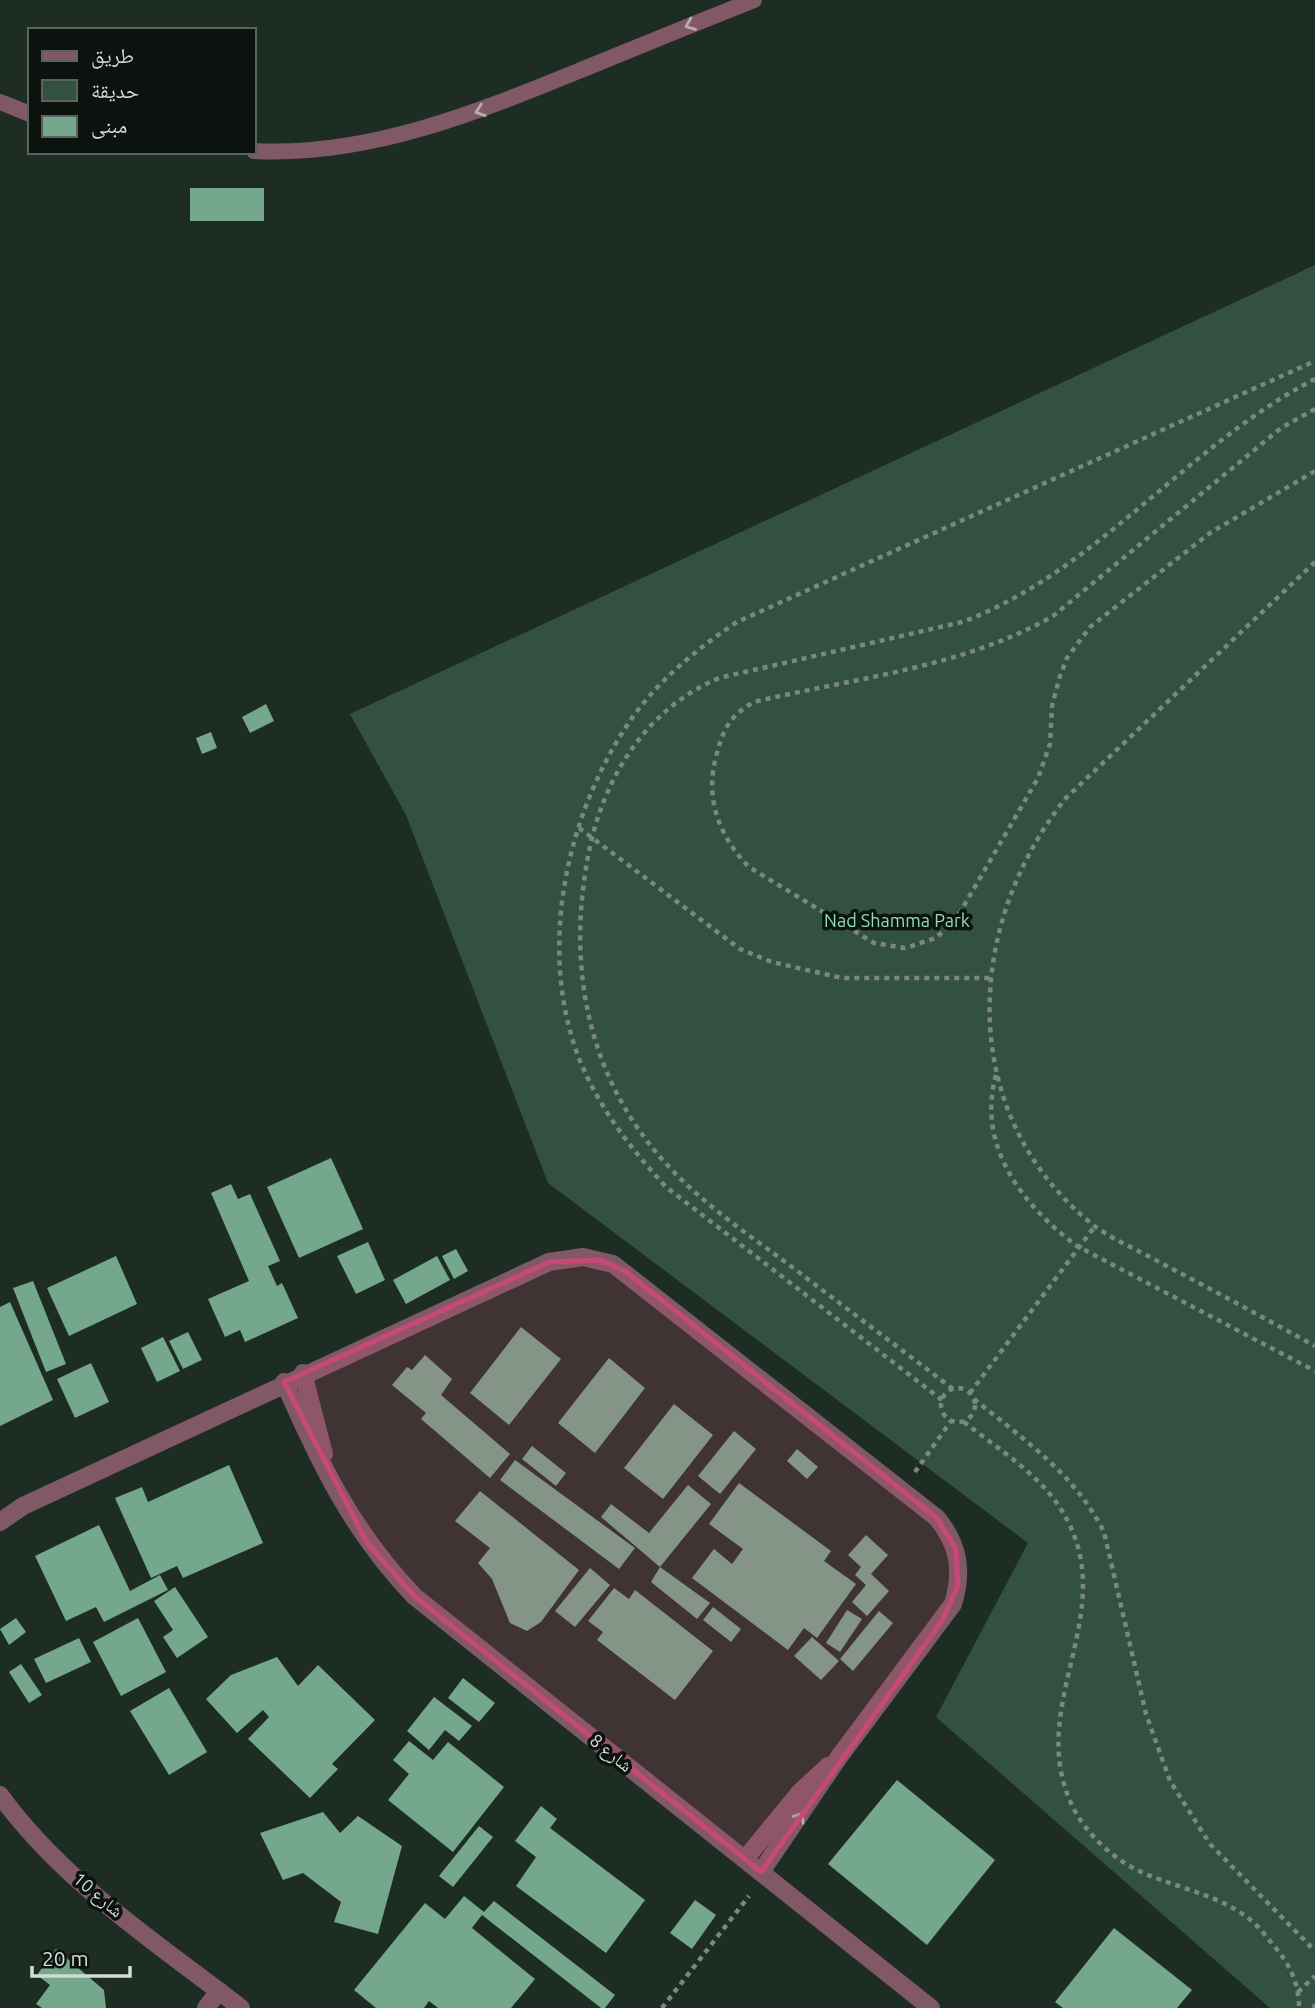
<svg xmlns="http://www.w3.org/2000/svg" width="1315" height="2008" font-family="Ubuntu,'Noto Naskh Arabic',sans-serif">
<rect width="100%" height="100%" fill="#1d2d24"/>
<!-- green -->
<path fill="#335140" d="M1315 265V2008H1270L936 1717 1028 1543 548 1183 406 815 350 714Z"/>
<!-- building -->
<g fill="#74a78b">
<rect x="190" y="188" width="74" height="33"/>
<path d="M266 704 274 721 250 733 242 717Z"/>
<path d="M211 732 217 748 202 754 196 738Z"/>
<path d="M331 1158 363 1229 299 1258 267 1187Z"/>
<path d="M231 1184 238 1199 250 1194 280 1261 268 1266 277 1286 282 1283 298 1318 245 1342 240 1330 225 1337 208 1299 249 1281 211 1193Z"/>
<path d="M368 1242 385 1280 356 1294 337 1256Z"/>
<path d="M456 1249 468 1271 454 1279 442 1256Z"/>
<path d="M116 1256 137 1304 69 1336 47 1288Z"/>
<path d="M437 1256 450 1280 406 1304 393 1280Z"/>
<path d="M33 1281 66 1364 46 1372 13 1288Z"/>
<path d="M10 1302 53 1400 0 1426V1307Z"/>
<path d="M521 1327 561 1359 509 1425 470 1393Z"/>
<path d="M188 1332 202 1360 183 1369 169 1341Z"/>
<path d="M163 1337 180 1371 157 1382 141 1348Z"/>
<path d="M425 1355 452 1379 441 1395 510 1454 490 1478 421 1419 426 1413 392 1385 407 1367 412 1370Z"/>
<path d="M609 1358 645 1388 595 1453 558 1423Z"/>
<path d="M91 1363 109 1402 75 1418 57 1379Z"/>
<path d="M674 1404 713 1435 663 1499 624 1468Z"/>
<path d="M734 1431 756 1449 720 1494 698 1476Z"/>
<path d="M532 1446 566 1473 556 1486 522 1459Z"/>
<path d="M797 1449 818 1467 807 1479 787 1461Z"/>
<path d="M515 1460 635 1548 619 1569 500 1480Z"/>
<path d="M229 1465 263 1543 183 1578 177 1566 151 1578 115 1498 142 1487 148 1502Z"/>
<path d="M739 1483 831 1551 824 1561 856 1584 817 1638 804 1628 788 1650 692 1578 714 1549 732 1564 743 1549 709 1524Z"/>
<path d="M688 1485 711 1504 660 1567 601 1517 611 1504 649 1533Z"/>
<path d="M480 1491 579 1570 541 1622 527 1631 510 1623 492 1579 478 1563 490 1548 455 1521Z"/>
<path d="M99 1525 130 1591 160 1575 168 1590 104 1622 96 1607 66 1621 35 1556Z"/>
<path d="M866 1535 888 1555 871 1574 889 1591 867 1616 852 1602 866 1585 855 1575 861 1567 848 1555Z"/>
<path d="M660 1567 710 1603 697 1619 651 1582Z"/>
<path d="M590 1568 610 1585 575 1627 555 1611Z"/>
<path d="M175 1587 208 1637 177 1658 163 1637 173 1630 154 1601Z"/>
<path d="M614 1588 629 1599 635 1590 713 1651 675 1700 597 1640 603 1632 588 1621Z"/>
<path d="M713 1607 741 1629 731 1642 703 1620Z"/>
<path d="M847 1610 862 1619 840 1652 826 1643Z"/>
<path d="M879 1611 893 1623 853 1671 840 1659Z"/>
<path d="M16 1618 26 1632 9 1645 0 1629Z"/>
<path d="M138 1618 166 1672 121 1696 93 1642Z"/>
<path d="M812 1637 839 1661 821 1680 794 1656Z"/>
<path d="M79 1638 91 1662 46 1683 34 1659Z"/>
<path d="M277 1657 298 1686 318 1665 375 1720 332 1764 338 1769 310 1798 248 1739 269 1717 263 1710 237 1733 206 1699 231 1675Z"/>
<path d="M21 1664 42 1695 29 1703 9 1672Z"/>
<path d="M463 1678 495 1703 479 1722 448 1698Z"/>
<path d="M169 1688 207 1752 169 1775 130 1711Z"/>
<path d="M434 1697 472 1726 459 1741 445 1730 429 1750 407 1731Z"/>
<path d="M409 1741 433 1760 448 1742 504 1787 453 1852 388 1800 409 1774 393 1760Z"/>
<path d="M897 1780 995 1860 927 1945 828 1864Z"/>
<path d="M541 1806 557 1819 550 1828 645 1900 606 1953 516 1886 536 1857 515 1841Z"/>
<path d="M323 1812 340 1833 358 1816 402 1846 378 1934 334 1922 341 1902 303 1873 283 1880 260 1833Z"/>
<path d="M479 1826 493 1837 453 1887 439 1876Z"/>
<path d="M464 1896 484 1912 494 1901 615 1995 605 2008H601L482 1915 472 1928 535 1979 511 2008H438L429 2001 424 2008H376L354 1990 425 1903 445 1919Z"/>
<path d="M695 1900 716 1915 692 1949 670 1933Z"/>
<path d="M1114 1928 1192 1990 1177 2008H1063L1055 2002Z"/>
<path d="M56 1949 104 1990 106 2008H42L36 2004 50 1985 37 1975Z"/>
</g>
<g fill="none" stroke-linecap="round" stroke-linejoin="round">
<!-- path -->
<g stroke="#7b8880" stroke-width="4.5" stroke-dasharray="5 5" stroke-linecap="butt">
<path d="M1315 409 1281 428 1053 616C962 668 854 678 754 702 731 715 724 727 717 753 704 797 718 835 749 867L874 943 905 948 936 938 958 916 1038 778 1050 744 1052 706 1060 676 1067 658 1090 627 1210 533 1315 471"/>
<path d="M1315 562 1066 798C963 927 957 1115 1092 1224 1112 1240 1139 1250 1161 1263 1213 1290 1264 1318 1315 1346"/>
<path d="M579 828 740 949 772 962 842 978H991"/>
<path d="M996 1075C976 1146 1023 1206 1077 1246L1315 1371"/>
<circle cx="958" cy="1405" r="17"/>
<path d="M953 1389C898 1347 843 1306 788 1264 753 1238 716 1213 684 1182 588 1091 563 968 591 842 608 770 650 707 719 678L962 622C1095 573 1188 444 1315 379"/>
<path d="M970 1393 1095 1226"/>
<path d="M974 1399C1023 1439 1075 1474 1104 1532L1146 1714 1170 1781 1210 1844 1315 1951"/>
<path d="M942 1400 666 1187C631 1149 600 1109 580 1061 536 950 566 813 632 718 660 679 698 648 737 622L1315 361"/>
<path d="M964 1422C994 1446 1033 1470 1056 1502 1132 1608 1017 1706 1076 1813 1090 1837 1113 1858 1137 1870 1174 1888 1221 1894 1253 1922 1261 1929 1267 1938 1274 1946 1290 1964 1299 1984 1299 2008"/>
<path d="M915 1472 951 1421"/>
<path d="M1298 1992 1315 1976"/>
<path d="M662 2008 749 1896"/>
<path d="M1314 2008 1315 2004"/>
</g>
<!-- service -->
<g stroke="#815866" stroke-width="16">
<path d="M0 102 30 114"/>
<path d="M254 151C368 157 478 112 581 70 639 46 696 23 754 0"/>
</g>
<!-- minor -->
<g stroke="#815866" stroke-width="18">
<path d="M303 1373 324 1454"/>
<path d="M284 1382C320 1464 352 1531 414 1596L931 2008"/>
<path d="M0 1522 23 1506 549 1262 583 1257 613 1264 937 1518C959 1545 963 1571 953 1604L839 1757 761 1872"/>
<path d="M745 1859 800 1792 828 1766"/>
<path d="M206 2008 219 1991"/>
</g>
<!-- tertiary -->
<path stroke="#815866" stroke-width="18" d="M0 1795C63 1882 157 1943 241 2008"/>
</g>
<!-- one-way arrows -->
<defs><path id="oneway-chevron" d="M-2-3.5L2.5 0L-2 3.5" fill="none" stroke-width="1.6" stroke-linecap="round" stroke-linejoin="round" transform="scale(1.75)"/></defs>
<g stroke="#b6aeaf">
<use href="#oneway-chevron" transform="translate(690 25) rotate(158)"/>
<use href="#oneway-chevron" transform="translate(480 111) rotate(161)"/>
<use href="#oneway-chevron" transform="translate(800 1817) rotate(-55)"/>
</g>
<!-- marked area -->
<path fill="#c6497a" fill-opacity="0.2" stroke="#c6497a" stroke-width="5" stroke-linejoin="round" d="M600 1260 625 1271 937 1518 956 1549 958 1586 942 1621 761 1872 414 1596 367 1543 284 1382 549 1262Z"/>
<g text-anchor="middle" stroke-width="7" stroke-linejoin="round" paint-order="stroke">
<!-- park labels -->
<g font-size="18" fill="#8fdeb3" stroke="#0c130f">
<text x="897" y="927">Nad Shamma Park</text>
</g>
<!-- street labels -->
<g font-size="18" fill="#d2dcd6" stroke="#0c130f">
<text transform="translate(611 1753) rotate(39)" y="6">شارع 8</text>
<text transform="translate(98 1895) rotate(40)" y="6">شارع 10</text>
</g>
</g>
<!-- legend -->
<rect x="28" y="28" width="228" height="126" fill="#0c130f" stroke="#5b635f" stroke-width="2"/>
<rect x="42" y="51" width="35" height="10" fill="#815866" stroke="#5b635f" stroke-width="2"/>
<text x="91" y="63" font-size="21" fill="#d2dcd6">طريق</text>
<rect x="42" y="80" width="35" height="21" fill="#335140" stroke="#5b635f" stroke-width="2"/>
<text x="91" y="98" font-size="21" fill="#d2dcd6">حديقة</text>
<rect x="42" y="116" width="35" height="21" fill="#74a78b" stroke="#5b635f" stroke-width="2"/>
<text x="91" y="133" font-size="21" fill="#d2dcd6">مبنى</text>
<!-- scale -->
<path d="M32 1966v10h98v-10" fill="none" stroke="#d2dcd6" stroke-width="3.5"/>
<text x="42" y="1966" font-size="21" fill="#d2dcd6" stroke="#0c130f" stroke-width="5" paint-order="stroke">20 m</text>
</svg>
